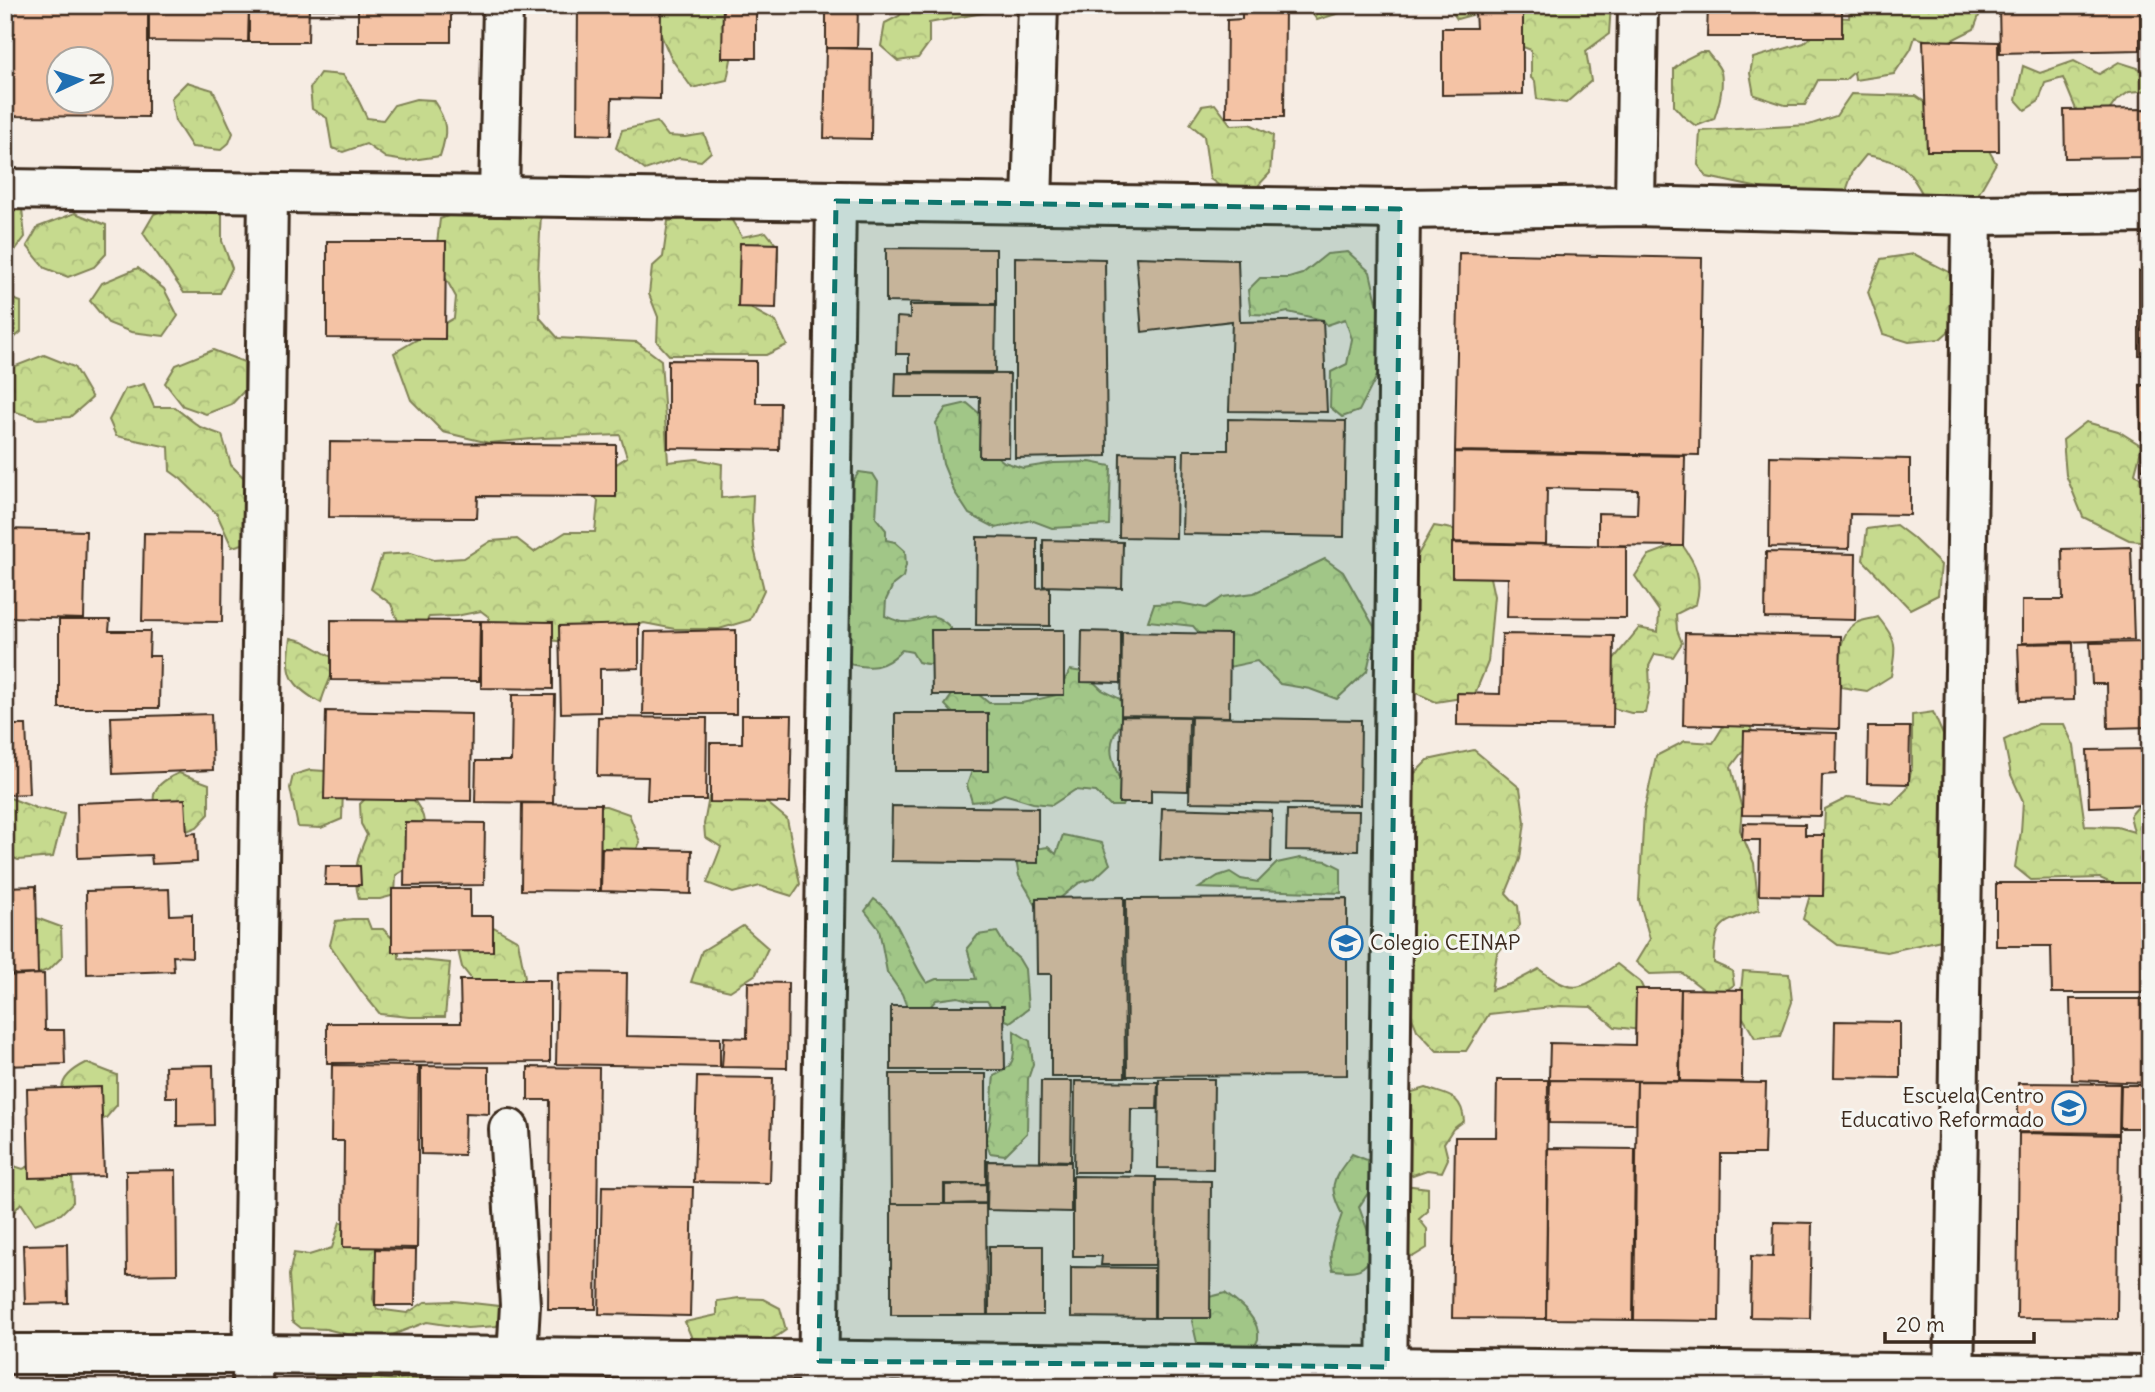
<svg xmlns="http://www.w3.org/2000/svg" width="2155" height="1392" font-family="Delius,sans-serif">
<defs>
<pattern id="forest-crowns" width="20" height="18" patternUnits="userSpaceOnUse" patternTransform="scale(1.75)"><rect width="20" height="18" fill="#c6da8e"/><path d="M2 6a3 3 0 1 1 6 0M12 15a3 3 0 1 1 6 0" fill="none" stroke="#abbb7a"/></pattern>
</defs>
<rect width="100%" height="100%" fill="#f6ece3"/>
<filter id="ink" filterUnits="userSpaceOnUse"><feTurbulence type="fractalNoise" baseFrequency=".0143" numOctaves="2"/><feDisplacementMap in="SourceGraphic" scale="14" xChannelSelector="R" yChannelSelector="G"/><feConvolveMatrix kernelMatrix="1 2 1 2 8 2 1 2 1" color-interpolation-filters="sRGB"/></filter>
<g filter="url(#ink)">
<!-- forest -->
<g fill="url(#forest-crowns)" stroke="#808256" stroke-width="2">
<path d="M662 5H731L735 39 727 80 692 88 671 58 656 24Z"/>
<path d="M908 5H989L988 12 929 23V43L918 58 898 61 881 46 885 23 899 16Z"/>
<path d="M1306 5H1350L1339 13 1317 20Z"/>
<path d="M1448 5H1479L1472 15 1457 19Z"/>
<path d="M1513 5H1611L1609 34 1586 51 1591 81 1566 103 1537 99 1535 81 1531 78V50L1523 47 1517 34 1520 16Z"/>
<path d="M1850 5H1983L1974 29 1942 45 1915 37 1911 49 1894 74 1855 80 1854 72 1845 80H1818L1805 105H1785L1754 95 1750 73 1753 58 1804 43 1833 17 1849 18Z"/>
<path d="M1700 52H1707C1711 58 1719 65 1721 72 1724 87 1719 105 1714 119L1696 126 1683 116 1674 106V69L1686 59Z"/>
<path d="M2150 57V90L2129 92 2116 101 2108 112 2080 119 2063 78 2045 83 2039 101 2025 110 2016 100 2023 66 2040 73 2074 61 2099 74 2119 62 2147 71Z"/>
<path d="M320 73 343 75 353 89 367 118 383 120 394 105 416 99 433 100C448 122 448 132 440 156L405 161 386 158 366 144 343 152 332 148 327 118 312 109 310 88Z"/>
<path d="M187 82 213 90 233 133 229 143 221 150 192 147 175 121 171 98Z"/>
<path d="M1851 94 1916 96 1948 118 1976 128 1996 163 1975 200H1926C1907 167 1905 162 1866 155L1853 171 1843 200 1788 194 1707 177 1698 165 1700 131 1809 125 1836 116Z"/>
<path d="M1215 104 1231 125 1250 124 1273 135 1270 173 1255 189 1226 190 1210 179 1204 136 1190 124 1202 106Z"/>
<path d="M657 122 668 136 685 137 704 134 711 152 701 161 679 158 645 170 616 148 622 130Z"/>
<path d="M5 193 21 199 25 237 13 253H5Z"/>
<path d="M191 200 222 212V241L232 268 220 293H184L143 233 154 214Z"/>
<path d="M473 207 541 213 538 274 540 318 558 338 637 342 661 360 668 462 697 459 722 464 721 498 753 495 752 522 754 548 764 590 750 620 719 629H675L644 623 577 644 523 636 490 634 489 617 481 611 456 616 429 617 417 636 401 628 391 604 371 589 382 555 411 553 433 560 464 558 491 541 517 539 534 552 566 532H595L598 501 580 478 601 474 627 457 620 435 543 438 489 443 443 432 411 400 394 353 454 318 456 297 435 259 440 219Z"/>
<path d="M75 213 106 225V254L94 267 68 277 45 268 27 246 38 227Z"/>
<path d="M728 214 742 237 766 232 778 247V261L754 267 745 280 752 309 776 322 787 345 766 355H669L657 342 658 317 649 294 652 267 663 257 668 221Z"/>
<path d="M1348 252 1370 272 1383 328 1380 370 1359 411 1342 417 1330 407 1331 372 1347 364 1352 339 1345 319 1327 325 1323 320 1288 312 1274 315 1251 314 1248 290 1260 278H1289L1302 274 1327 254Z"/>
<path d="M1914 254 1949 272 1960 321 1940 339 1909 342 1883 334 1868 292 1881 259Z"/>
<path d="M138 268 164 289 178 316 164 336 131 332 108 323 90 301 102 283Z"/>
<path d="M5 296 21 302V332L5 346Z"/>
<path d="M213 350 244 362V391L232 404 206 414 183 406 165 383 176 365Z"/>
<path d="M44 355 74 367 92 398 70 417 38 419 13 411 5 399V374L8 369Z"/>
<path d="M144 384 154 407H174L200 427 222 435 231 465 246 480V543L232 547 217 514 181 479 170 471 169 447 116 436 109 420 125 389Z"/>
<path d="M967 403 986 419 989 450 1004 462 1023 468 1054 463 1090 462 1111 466 1109 525 1052 528 1031 520 996 528 969 514 954 491 943 464 936 423 946 408Z"/>
<path d="M2086 422 2118 431 2142 446 2135 473 2150 487V542L2129 540 2083 517 2066 475 2063 440Z"/>
<path d="M859 472 873 474 878 482 876 518 886 530V540L895 542 905 551 906 565 903 577 893 585 886 600 885 616C890 618 896 621 902 622 925 624 929 605 951 628 950 651 946 671 918 662L912 652 902 650C883 670 870 669 844 663L846 547 852 531 842 522 844 495Z"/>
<path d="M1896 525 1913 538 1941 565 1938 595 1910 609 1863 560 1867 529Z"/>
<path d="M1434 526 1472 532 1484 550 1494 596 1488 662 1474 696 1436 702 1414 692 1406 567 1416 558Z"/>
<path d="M1681 543C1696 564 1703 578 1696 604L1676 614 1677 630 1682 643 1673 657 1655 654 1649 666 1650 689 1645 713H1631L1613 708 1607 667 1639 628 1658 632 1659 611 1635 576 1649 555Z"/>
<path d="M1325 559 1343 572 1376 630 1367 671 1337 699 1310 689 1280 684 1257 661 1229 667 1193 626 1148 621 1154 604 1180 603 1206 608 1223 597 1254 593Z"/>
<path d="M1878 617C1898 642 1896 644 1891 676L1867 691 1841 687C1838 667 1836 636 1856 623 1862 620 1872 619 1878 617Z"/>
<path d="M291 638 303 641 335 659C334 676 325 686 321 703 288 684 286 674 291 638Z"/>
<path d="M1070 670 1083 672 1102 690 1120 699 1125 719C1099 748 1116 765 1126 797L1122 806H1110L1096 792 1075 790 1052 805 1033 803 1004 794 990 800 972 802 967 785 974 765 966 727 945 705 962 681 989 703H1022L1057 695Z"/>
<path d="M1933 712 1947 744 1971 924 1941 940 1887 952 1838 945 1803 919 1823 851 1825 809 1849 797 1892 804 1907 789 1912 767V715Z"/>
<path d="M1746 716 1754 736 1731 767 1742 809 1740 830 1754 863 1759 910C1722 923 1714 920 1714 963L1732 971 1734 985 1719 995 1703 989 1682 973 1650 974 1636 962 1650 939 1639 900 1644 811 1656 756 1685 741 1713 743 1729 717Z"/>
<path d="M2038 724H2064L2074 746 2085 826 2117 827 2134 832 2130 816 2150 793V874L2143 863 2141 889 2120 887 2100 878 2031 880 2015 867 2021 832 2023 801 2011 775 2004 740Z"/>
<path d="M1474 750 1520 788 1525 822 1520 859 1506 893 1518 906 1520 925 1497 954 1491 990 1513 983 1539 969C1576 998 1582 988 1617 964L1640 982 1655 1013 1641 1030 1615 1027 1591 1007 1560 1006 1489 1014 1466 1051H1437L1417 1030 1407 1005 1406 903 1413 867 1407 828 1410 778 1428 760Z"/>
<path d="M310 770 340 772 343 790 342 819 321 828 298 827 290 788 293 775Z"/>
<path d="M179 773 209 784V814L197 827 172 837C154 807 139 790 179 773Z"/>
<path d="M372 792 409 794C433 821 424 832 414 864L396 875 395 895 380 899H359C352 875 357 857 367 835L361 824 360 804Z"/>
<path d="M5 796 36 808 64 814 53 857 18 860 5 854Z"/>
<path d="M759 796 787 819 800 884 792 896 760 886 733 893 707 883 721 847 705 837 704 824 709 797Z"/>
<path d="M589 806H606L629 814 640 842 631 862 604 864 588 846Z"/>
<path d="M1063 835 1102 843 1110 864 1095 878 1079 883 1049 907H1037L1019 876 1016 860 1027 850 1048 847 1056 854Z"/>
<path d="M1300 858 1327 861 1341 868V893L1199 888 1218 876 1230 872 1241 879 1258 882 1277 863Z"/>
<path d="M874 899C901 917 907 957 927 983L936 979H976L967 948 978 935 997 932 1006 947 1019 959 1025 969 1028 1009 1010 1022 999 1017 987 1001H972L958 997 936 1000 927 1010 907 1007 902 994 887 972 879 929 865 911Z"/>
<path d="M31 916 61 927 62 957 50 969 24 979 17 970Z"/>
<path d="M352 919H367L371 929H383L399 945V958L450 963 445 1017H409L380 1014 362 992 330 945 336 921Z"/>
<path d="M483 921 518 941 525 977 519 989 477 986 462 967 457 946Z"/>
<path d="M743 926 768 948 756 974 730 991 691 982 702 951Z"/>
<path d="M1743 971 1789 974 1792 1002 1780 1036 1755 1038 1739 1011Z"/>
<path d="M1014 1031 1030 1041 1033 1064 1028 1079 1027 1133 1005 1155 990 1153 985 1139C994 1119 991 1097 994 1076 1018 1065 1014 1055 1014 1031Z"/>
<path d="M86 1063 117 1075V1105L106 1118 80 1128C63 1098 48 1082 86 1063Z"/>
<path d="M1426 1088C1447 1096 1462 1094 1464 1121L1453 1129 1444 1143 1448 1159 1442 1172 1427 1170 1410 1176 1393 1168 1405 1094Z"/>
<path d="M1352 1154 1372 1162 1377 1187 1368 1193 1359 1207 1375 1251C1364 1273 1356 1272 1333 1270 1326 1250 1336 1233 1342 1214 1326 1184 1334 1179 1352 1154Z"/>
<path d="M42 1160 72 1173 73 1202 61 1214 35 1224 21 1203 13 1213 5 1215V1163L23 1169Z"/>
<path d="M1404 1185 1428 1188V1211L1419 1219 1427 1229V1248L1414 1256 1395 1254Z"/>
<path d="M340 1222 363 1227 384 1240V1266L375 1281 373 1299 377 1309 407 1313 425 1302 454 1301 499 1306 503 1313 497 1326 467 1328 427 1322 392 1335H350L326 1329 301 1328 292 1321 289 1275 294 1253 309 1255 332 1248Z"/>
<path d="M1225 1293C1238 1303 1261 1319 1258 1339 1257 1343 1252 1350 1250 1354L1218 1357 1197 1343 1192 1321 1201 1299Z"/>
<path d="M739 1298 763 1299 780 1308 786 1330C761 1351 724 1343 693 1341L685 1322 717 1315V1301Z"/>
<path d="M353 1362C383 1383 386 1382 421 1374L438 1387H309L321 1369Z"/>
</g>
<!-- building -->
<g fill="#f4c3a5" stroke="#3b2a1e" stroke-width="2" fill-rule="evenodd">
<path d="M5 5H148V117L5 116ZM60 60H102V102H60Z"/>
<path d="M149 5H249L248 42 149 41Z"/>
<path d="M249 5H309L308 42H249Z"/>
<path d="M309 5H451V42H358V9H309Z"/>
<path d="M578 5H661L660 99 612 98 611 135 577 134Z"/>
<path d="M723 5H825V13L756 11V58H722Z"/>
<path d="M826 5H858L857 48H826Z"/>
<path d="M1242 5H1285L1284 117H1226L1227 20 1242 19Z"/>
<path d="M1708 5H1842V37H1707Z"/>
<path d="M1999 5H2140V50L2000 53Z"/>
<path d="M1475 12H1523V94L1442 95V28H1476Z"/>
<path d="M1923 40 1998 42 1999 151H1927Z"/>
<path d="M826 48 872 49 871 139 824 138Z"/>
<path d="M2148 109 2149 157 2065 158 2064 110Z"/>
<path d="M327 241H446L445 339 327 338Z"/>
<path d="M740 243 778 244 776 308 738 307Z"/>
<path d="M886 248 996 249V304L886 302Z"/>
<path d="M1459 253 1702 258 1699 455 1455 451Z"/>
<path d="M1015 257 1105 259 1107 456 1015 458Z"/>
<path d="M1136 257 1238 260 1240 322 1323 320 1327 412 1229 411 1232 321 1142 332Z"/>
<rect x="2139" y="271" width="11" height="84"/>
<path d="M910 305H996L995 372H909V354H896L897 317 910 318Z"/>
<path d="M668 360 756 361V403H780L779 450 668 448Z"/>
<path d="M896 373 1010 374 1009 457H979L980 397H895Z"/>
<path d="M2140 385H2150V469H2142Z"/>
<path d="M1228 419 1346 421 1344 537 1182 534 1184 450H1228Z"/>
<path d="M330 442 616 445V497L478 496 477 518 329 517Z"/>
<path d="M1455 452 1685 456 1683 546 1598 545V513L1637 514 1638 490 1547 488 1546 544 1454 542Z"/>
<path d="M1120 453 1177 454 1176 538 1119 537Z"/>
<path d="M1770 456 1910 459V515L1850 514 1849 549 1769 547Z"/>
<path d="M5 529 86 531 84 619 5 617Z"/>
<path d="M144 533 223 534 222 622 142 621Z"/>
<path d="M977 537 1037 538V588L1050 587V626L976 625Z"/>
<path d="M1043 540 1123 542 1122 588 1043 586Z"/>
<path d="M1452 543 1626 546V618L1507 617 1508 578 1452 577Z"/>
<path d="M2131 547 2134 640 2022 643V600H2063L2062 549Z"/>
<path d="M1766 552 1856 554 1855 620 1765 618Z"/>
<path d="M59 620H110L109 631H150L149 656H160L159 708H59Z"/>
<path d="M331 620 480 621 479 681 331 680Z"/>
<path d="M481 621 553 622V689L481 688Z"/>
<path d="M639 624V668L600 669V712L561 713 559 626Z"/>
<path d="M736 630V714H643L645 632Z"/>
<path d="M931 630H1064V695H932Z"/>
<path d="M1082 631 1121 632V683L1081 682Z"/>
<path d="M1122 632 1230 634 1229 717 1121 715Z"/>
<path d="M1685 633 1841 636 1839 729 1683 725Z"/>
<path d="M1502 634 1614 636 1613 727 1457 725V693L1500 694Z"/>
<path d="M2150 642V727L2108 728 2107 684H2092L2090 643Z"/>
<path d="M2073 643 2074 700 2020 701 2018 644Z"/>
<path d="M512 695H555L553 803 475 802 476 761H511Z"/>
<path d="M326 711 472 714 471 801 324 799Z"/>
<rect x="895" y="713" width="93" height="58"/>
<path d="M211 714 213 770 113 774 111 717Z"/>
<path d="M742 715H792L790 803 710 802V743H742Z"/>
<path d="M1121 716 1189 717 1188 791 1151 790V803H1119Z"/>
<path d="M598 717 707 718 706 800H647L648 777 597 776Z"/>
<path d="M1191 717 1361 720 1360 805 1189 802Z"/>
<path d="M5 725H26L29 794 5 795Z"/>
<path d="M1868 727H1910L1909 784 1867 783Z"/>
<path d="M1744 731 1837 733 1836 774 1822 775 1821 816 1742 815Z"/>
<path d="M2150 749V805L2089 807 2087 750Z"/>
<path d="M185 799 187 834 196 833 197 862 152 864 151 855 78 858 77 803Z"/>
<path d="M522 803 601 804 600 891 521 890Z"/>
<path d="M892 806 1038 808V863L891 861Z"/>
<path d="M1162 808 1272 811 1271 862 1160 860Z"/>
<path d="M1287 810 1359 811 1358 851 1286 850Z"/>
<path d="M405 822 485 823 484 885 404 886Z"/>
<path d="M1743 823 1805 824V835H1824L1823 896 1759 895 1760 840H1742Z"/>
<path d="M602 848 692 850 691 894 601 891Z"/>
<path d="M326 866H360L361 885H325Z"/>
<path d="M1996 883H2150V993H2052L2051 946H1996Z"/>
<path d="M36 886 38 974 5 975V887Z"/>
<path d="M169 889 170 915 192 914V957L173 956 174 971 87 974 86 891Z"/>
<path d="M392 889H470V916H493V951L392 952Z"/>
<path d="M1124 897 1125 1077H1051V974H1037L1036 898Z"/>
<path d="M1347 898V1075L1127 1076 1126 899Z"/>
<path d="M558 972 627 973 626 1036 720 1038V1067L556 1064Z"/>
<path d="M44 974 45 1030H64L65 1064 5 1066V976Z"/>
<path d="M460 980H550V1062L327 1063V1023H461Z"/>
<path d="M748 982 788 983 787 1068 722 1067 724 1037 747 1038Z"/>
<path d="M1636 989H1681L1679 1081 1549 1080 1550 1043 1635 1045Z"/>
<path d="M1681 989 1743 990 1742 1082 1680 1081Z"/>
<path d="M2070 999H2150V1083L2072 1080Z"/>
<path d="M891 1006H1004L1005 1070H891Z"/>
<path d="M1835 1021 1900 1022V1078L1834 1077Z"/>
<path d="M213 1065 214 1125 177 1126V1097H166L165 1066Z"/>
<path d="M332 1065 419 1066 417 1248 343 1247 344 1141H331Z"/>
<path d="M421 1066 489 1067V1114L465 1113 464 1155 421 1154Z"/>
<path d="M528 1067 599 1068 596 1309H548L550 1100H528Z"/>
<path d="M890 1074H986V1184H944V1204H891Z"/>
<path d="M697 1077 773 1078 770 1183 694 1182Z"/>
<path d="M1159 1079H1214L1213 1169 1158 1168Z"/>
<path d="M1497 1080H1548L1546 1319 1452 1318 1455 1137H1496Z"/>
<path d="M1550 1080 1637 1081 1636 1124 1549 1123Z"/>
<path d="M1041 1081H1072L1071 1161 1040 1160Z"/>
<path d="M1075 1081 1158 1082 1157 1109H1131L1130 1172H1074Z"/>
<path d="M1637 1081 1766 1083 1764 1154H1721L1719 1321 1634 1320Z"/>
<path d="M2018 1083 2120 1084 2119 1133 2018 1132Z"/>
<path d="M2121 1085H2150V1128H2120Z"/>
<path d="M101 1087 104 1176 29 1178 27 1089Z"/>
<path d="M2019 1133 2119 1135 2117 1319 2017 1318Z"/>
<path d="M1548 1148 1635 1149 1633 1320 1546 1319Z"/>
<path d="M988 1161 1071 1162V1212L987 1210Z"/>
<path d="M176 1170 177 1274 127 1275 126 1171Z"/>
<path d="M1073 1176 1156 1177 1155 1265H1101L1102 1256H1073Z"/>
<path d="M1156 1180 1211 1181 1210 1318H1155Z"/>
<path d="M986 1184V1203L945 1204V1185Z"/>
<path d="M602 1186 693 1187 690 1316 599 1314Z"/>
<path d="M891 1204H986L987 1315H891Z"/>
<path d="M1774 1222 1812 1223 1810 1318 1750 1317 1751 1256 1773 1257Z"/>
<path d="M67 1244 68 1303 25 1304 23 1245Z"/>
<rect x="989" y="1246" width="54" height="69"/>
<path d="M376 1249 416 1250 415 1305H375Z"/>
<path d="M1071 1267 1154 1268V1318L1071 1317Z"/>
</g>
<g fill="none" stroke-linecap="round" stroke-linejoin="round">
<defs>
<g id="minor">
<path d="M5 189 1400 209 1635 206 1972 215 2150 213"/>
<path d="M499 196 503 5"/>
<path d="M1032 203 1038 5"/>
<path d="M1635 206 1638 5"/>
<path d="M509 1129 520 1305 517 1357"/>
<path d="M5 1354H252L2150 1376"/>
<path d="M818 1386 836 201"/>
<path d="M252 1387 268 195"/>
<path d="M1387 1387 1400 209"/>
<path d="M1954 1387 1972 215"/>
</g>
</defs>
<!-- minor casing -->
<use href="#minor" stroke="#3b2a1e" stroke-width="44"/>
<!-- minor -->
<use href="#minor" stroke="#f6f6f2" stroke-width="38"/>
</g>
</g>
<!-- marked area -->
<path fill="#0f766e" fill-opacity="0.2" stroke="#0f766e" stroke-width="5" stroke-dasharray="14 9" stroke-linejoin="round" d="M836 201 1400 209 1387 1367 819 1361Z"/>
<!-- icons -->
<defs>
<symbol id="school-ring" viewBox="-11 -11 22 22"><circle r="9.5" fill="#f6f6f2" stroke="#1f6fb2" stroke-width="1.5"/><path d="M0-5L7-2L0 1L-7-2ZM-4 1L0 2.5L4 1V4Q0 6-4 4Z" fill="#1f6fb2"/></symbol>
</defs>
<g fill-rule="evenodd">
<use href="#school-ring" x="1327" y="924" width="38" height="38"/>
<use href="#school-ring" x="2050" y="1089" width="38" height="38"/>
</g>
<g text-anchor="middle" stroke-width="6" stroke-linejoin="round" paint-order="stroke">
<!-- poi labels -->
<g font-size="21" fill="#3b2a1e" stroke="#f6f6f2" text-anchor="start">
<text x="1370" y="950">Colegio CEINAP</text>
<text x="2044" y="1103" text-anchor="end">Escuela Centro<tspan x="2044" dy="24">Educativo Reformado</tspan></text>
</g>
</g>
<!-- margin -->
<rect width="2155" height="1392" fill="none" stroke="#f6f6f2" stroke-width="28"/>
<rect x="14" y="14" width="2127" height="1364" fill="none" stroke="#3b2a1e" stroke-width="2.5" filter="url(#ink)"/>
<!-- north arrow -->
<g transform="translate(80 80) rotate(86)"><circle r="33" fill="#f6f6f2" stroke="#aba49d" stroke-width="2"/>
<path d="M0-5L12 26L0 18L-12 26Z" fill="#1f6fb2"/>
<text y="-10" font-size="19" font-weight="bold" text-anchor="middle" fill="#3b2a1e">N</text>
</g>
<!-- scale -->
<path d="M1885 1332v10h149v-10" fill="none" stroke="#3b2a1e" stroke-width="3.5"/>
<text x="1896" y="1332" font-size="21" fill="#3b2a1e" stroke="#f6f6f2" stroke-width="5" paint-order="stroke">20 m</text>
</svg>
